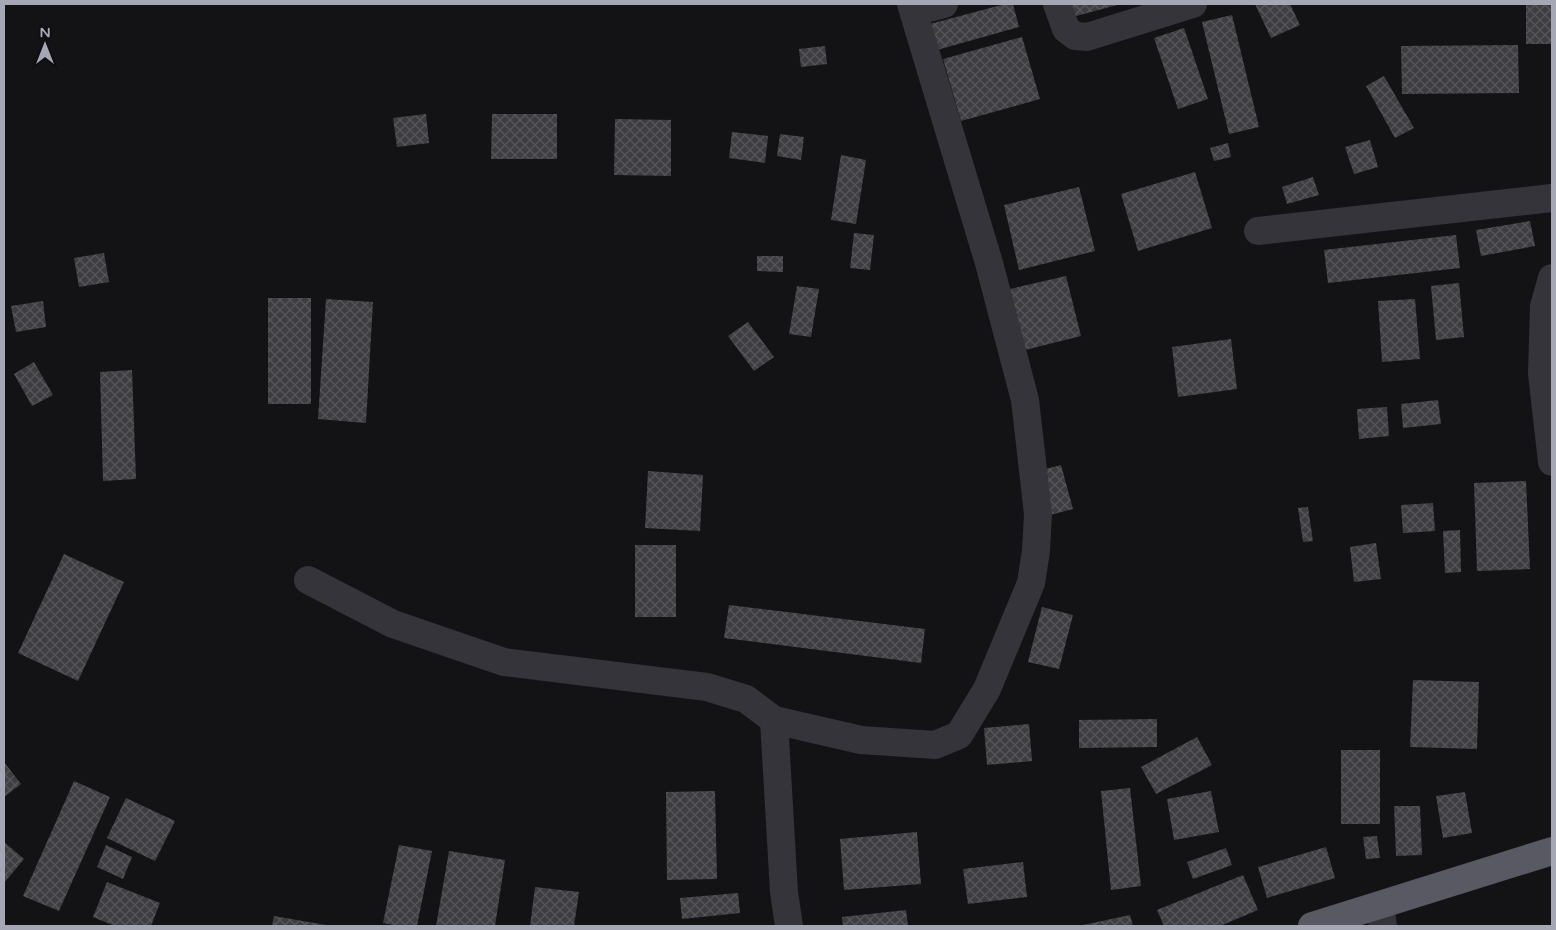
<svg xmlns="http://www.w3.org/2000/svg" width="1556" height="930" font-family="'Varela Round',sans-serif">
<defs>
<pattern id="building-cross-hatch" width="8" height="8" patternUnits="userSpaceOnUse" patternTransform="scale(1.25)"><rect width="8" height="8" fill="#3d3d42"/><path d="M0 0l8 8M0 8l8-8" fill="none" stroke="#56565b"/></pattern>
</defs>
<rect width="100%" height="100%" fill="#131315"/>
<!-- building -->
<g fill="url(#building-cross-hatch)">
<path d="M1005 4H1013L1019 27 937 50 930 24Z"/>
<path d="M1065 4H1117V5L1069 18Z"/>
<path d="M1255 4H1290L1300 25 1271 38Z"/>
<rect x="1526" y="4" width="26" height="40"/>
<path d="M1232 15 1259 127 1229 134 1202 22Z"/>
<path d="M1184 28 1208 99 1178 109 1154 38Z"/>
<path d="M1022 37 1040 99 961 121 943 59Z"/>
<path d="M1518 45 1519 93 1402 94 1401 46Z"/>
<path d="M825 46 827 64 801 67 799 49Z"/>
<path d="M1384 76 1414 128 1395 138 1366 86Z"/>
<path d="M426 114 429 143 397 147 393 118Z"/>
<path d="M492 114H557V159H491Z"/>
<path d="M615 119 671 120V176L614 175Z"/>
<path d="M732 132 768 136 765 163 729 158Z"/>
<path d="M780 134 804 137 801 160 777 156Z"/>
<path d="M1370 140 1378 167 1354 174 1345 147Z"/>
<path d="M1228 143 1231 157 1214 161 1210 148Z"/>
<path d="M841 155 866 160 856 224 831 220Z"/>
<path d="M1195 172 1212 228 1138 251 1121 194Z"/>
<path d="M1313 177 1319 195 1287 204 1282 187Z"/>
<path d="M1079 187 1095 251 1019 270 1004 205Z"/>
<path d="M1530 221 1535 246 1481 256 1476 230Z"/>
<path d="M854 233 874 235 870 270 850 268Z"/>
<path d="M1456 235 1460 268 1328 283 1324 250Z"/>
<path d="M104 253 109 282 79 287 74 258Z"/>
<path d="M757 256H783V272L757 271Z"/>
<path d="M1066 276 1081 336 1025 350 1010 289Z"/>
<path d="M1459 283 1464 337 1436 340 1431 286Z"/>
<path d="M797 286 819 289 811 337 789 334Z"/>
<rect x="268" y="298" width="43" height="106"/>
<path d="M326 299 373 302 366 423 318 419Z"/>
<path d="M1415 299 1420 359 1382 362 1378 301Z"/>
<path d="M43 301 46 327 16 332 11 306Z"/>
<path d="M748 322 774 357 754 371 728 336Z"/>
<path d="M1231 339 1237 389 1178 397 1172 347Z"/>
<path d="M34 362 53 395 32 406 14 374Z"/>
<path d="M132 370 136 479 103 481 100 372Z"/>
<path d="M1438 400 1441 424 1403 428 1401 404Z"/>
<path d="M1387 407 1389 436 1359 439 1357 409Z"/>
<path d="M1061 465 1073 509 1050 515 1038 471Z"/>
<path d="M648 471 703 475 700 531 645 528Z"/>
<path d="M1526 481 1530 569 1477 571 1474 483Z"/>
<path d="M1433 503 1435 531 1403 533 1401 505Z"/>
<path d="M1308 507 1313 541 1303 542 1298 508Z"/>
<path d="M1460 530 1461 572 1445 573 1443 531Z"/>
<path d="M1376 543 1381 579 1354 582 1350 547Z"/>
<rect x="635" y="545" width="41" height="72"/>
<path d="M64 554 124 582 78 681 18 653Z"/>
<path d="M729 605 925 629 921 663 724 638Z"/>
<path d="M1042 607 1073 615 1059 669 1028 662Z"/>
<path d="M1413 680 1479 682 1477 749 1410 747Z"/>
<path d="M1157 719V747L1079 748V720Z"/>
<path d="M1029 724 1032 761 987 765 984 728Z"/>
<path d="M1197 737 1212 765 1156 794 1141 767Z"/>
<rect x="1341" y="750" width="39" height="74"/>
<path d="M4 762 21 784 4 797Z"/>
<path d="M74 781 110 797 59 911 23 896Z"/>
<path d="M1130 788 1141 886 1111 890 1101 791Z"/>
<path d="M715 791 717 879 667 880 666 792Z"/>
<path d="M1211 791 1219 832 1174 840 1167 799Z"/>
<path d="M1465 792 1472 833 1443 838 1436 796Z"/>
<path d="M126 798 175 821 155 861 107 838Z"/>
<path d="M1394 806H1420L1422 855 1396 856Z"/>
<path d="M917 832 921 884 844 890 840 839Z"/>
<path d="M1377 836 1380 858 1366 859 1363 837Z"/>
<path d="M4 842 24 859 4 883Z"/>
<path d="M106 845 132 857 123 879 97 867Z"/>
<path d="M399 845 432 851 417 926H398L383 923Z"/>
<path d="M1326 847 1335 878 1267 898 1258 867Z"/>
<path d="M1226 848 1232 865 1193 879 1187 862Z"/>
<path d="M449 851 505 860 495 926H436Z"/>
<path d="M1023 862 1027 897 968 904 963 869Z"/>
<path d="M1243 875 1258 910 1220 926H1164L1157 910Z"/>
<path d="M107 882 160 903 151 926H115L93 917Z"/>
<path d="M535 887 579 892 574 926H530Z"/>
<path d="M738 893 740 913 682 919 680 898Z"/>
<path d="M906 910 908 926H843L842 917Z"/>
<path d="M1130 915 1133 926H1083V925Z"/>
<path d="M274 916 326 925V926H272Z"/>
</g>
<g fill="none" stroke-linecap="round" stroke-linejoin="round">
<!-- minor -->
<g stroke="#34343a" stroke-width="28">
<path d="M1057 4 1066 29 1075 36 1087 37 1193 4"/>
<path d="M914 12 944 4"/>
<path d="M1258 231 1552 198"/>
<path d="M1552 278 1544 306 1542 374 1552 462"/>
<path d="M308 580 393 624 504 662 707 687 746 699 774 720"/>
<path d="M789 926 784 892 774 720 861 740 935 745 959 735 987 689 1031 583 1036 551 1038 514 1025 400 989 263 911 4"/>
</g>
<!-- tertiary -->
<path stroke="#34343a" stroke-width="28" d="M1380 906 1383 926"/>
<!-- trunk -->
<path stroke="#585962" stroke-width="28" d="M1312 926 1552 851"/>
</g>
<!-- border -->
<rect width="1556" height="930" fill="none" stroke="#a5a7b5" stroke-width="10"/>
<!-- north arrow -->
<g transform="translate(45 45)" stroke="#0e0e10" stroke-width="4" paint-order="stroke">
<path d="M0-4L9 19L0 12L-9 19Z" fill="#a5a7b5"/>
<text y="-8" font-size="14" font-weight="bold" text-anchor="middle" fill="#a5a7b5">N</text>
</g>
</svg>
